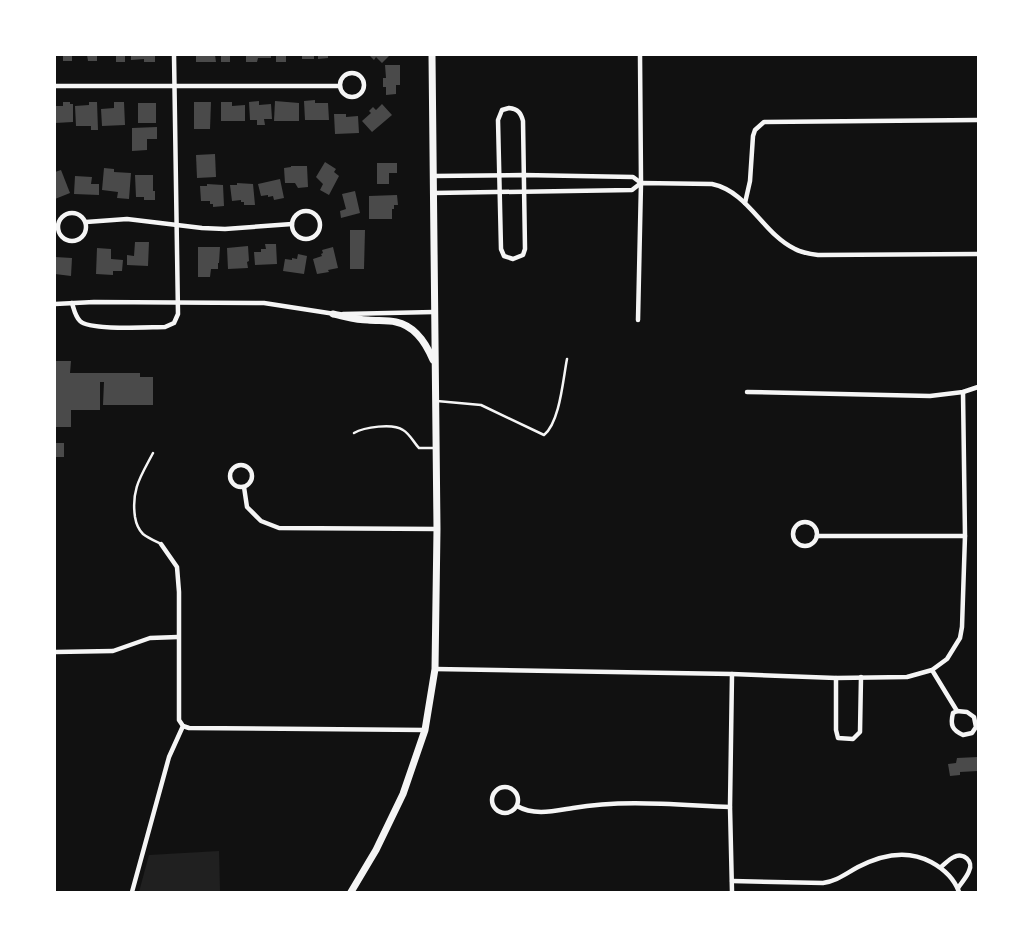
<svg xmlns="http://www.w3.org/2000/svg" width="1033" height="947" font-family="'Fira Sans',sans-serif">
<rect width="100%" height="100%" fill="#111"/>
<!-- green -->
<path fill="#202020" d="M219 851 220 892H139L149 855Z"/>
<!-- building -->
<g fill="#4a4a4a">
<rect x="63" y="55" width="9" height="6"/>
<path d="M87 55H97V61H88Z"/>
<rect x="116" y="55" width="9" height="7"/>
<path d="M131 55H155V62H144V59L131 60Z"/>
<path d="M196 55H215L216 62H196Z"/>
<rect x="221" y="55" width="9" height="7"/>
<path d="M246 55H271V58H258L257 62H246Z"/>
<rect x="276" y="55" width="10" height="7"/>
<rect x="302" y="55" width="12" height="4"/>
<path d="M318 55H328V58L318 59Z"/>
<path d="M369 55H390L382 63 376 57 374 60Z"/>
<path d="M385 65H400V85H396V94L386 95V87H383V78H386Z"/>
<path d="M315 100V103H328L329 120H305L304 101Z"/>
<path d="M259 101V105L271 104 272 119H264L265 125H257V120H250L249 102Z"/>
<path d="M275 101 299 103V121H274Z"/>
<path d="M63 102H70V104H73V122L55 123V106H63Z"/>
<path d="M89 102H97L98 130H91V126H76L75 106 89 105Z"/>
<path d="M114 102H124L125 125 102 126 101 109 114 108Z"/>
<path d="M194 102H211L210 129H194Z"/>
<path d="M221 102H232V106L245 105V121H221Z"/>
<rect x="138" y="103" width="18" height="20"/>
<path d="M382 104 392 115 372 132 362 121 371 113 369 111 373 107 376 110Z"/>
<path d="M334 114H346V117L358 116 359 133 335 134Z"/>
<path d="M157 127V139H147V150L132 151V128Z"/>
<path d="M215 154 216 177 197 178 196 155Z"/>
<path d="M325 162 336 169 334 172 339 176 329 195 320 190 323 184 316 177Z"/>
<path d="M377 163H397V173H389V184H377Z"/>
<path d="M291 166H307L308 187 298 188 295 183H285L284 168 291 167Z"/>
<path d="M104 168 114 169V172L131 173 129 199 117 198 118 192 102 190Z"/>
<path d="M61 170 70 193 55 199V172Z"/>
<path d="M135 175H153V191H155V200H144V197H136Z"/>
<path d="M75 176 92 177 91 184H99V195L74 194Z"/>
<path d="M280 179 284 198 274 200 273 196 268 197V195L261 196 258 184Z"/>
<path d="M237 183 253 184 255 205H244V202H241V200L232 201 230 185H237Z"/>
<path d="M207 184 223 185 224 206 213 207V204H210V201H201L200 186H207Z"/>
<path d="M355 191 360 213 341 218 340 211 346 209 342 194Z"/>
<path d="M397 195 398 205H394V209H392V219H369V196Z"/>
<path d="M350 230H365L364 269H350Z"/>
<path d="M135 242H149L148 266 127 265V255L134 256Z"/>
<path d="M265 244H276L277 264 255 265 254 252H261V249H266Z"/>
<path d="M248 246 249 261 247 262 248 268 228 269 227 248Z"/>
<path d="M198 247H220L219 263H218V269H211L210 277H198Z"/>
<path d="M333 247 338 268 328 270 329 272 317 274 313 259 322 256 321 254 323 253 322 250Z"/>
<path d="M97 248 111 249V259L123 260 122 271H113V275L96 274Z"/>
<path d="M298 254 307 256 304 274 283 271 285 259 292 260V258L297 259Z"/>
<path d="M55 257 72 258 71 276 55 274Z"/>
<path d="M55 361H71L70 373H140V377H153V405H103L104 382H100V410H71V427H55Z"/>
<rect x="55" y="443" width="9" height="14"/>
<path d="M978 757V771L960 772V775L950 776 948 764 956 763 957 758Z"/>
</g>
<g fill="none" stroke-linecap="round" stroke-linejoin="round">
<!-- service -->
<g stroke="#f5f5f5" stroke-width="2.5">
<path d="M437 401 481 405 544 435C560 422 563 379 567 359"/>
<path d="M354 433C364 427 393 423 403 430 410 434 414 443 419 448H434"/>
<path d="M153 453C141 476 131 489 135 517 136 523 138 529 143 534 148 538 155 541 161 544"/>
</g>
<!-- minor -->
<g stroke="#f5f5f5" stroke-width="4.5">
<circle cx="352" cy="85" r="12"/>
<path d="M55 86H340"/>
<path d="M509 108C518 109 521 113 523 121L525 249 523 255 513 259 504 256 501 249 498 120 502 110Z"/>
<path d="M433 176 523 175 633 177 641 183"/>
<path d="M434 193 632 190 641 183 712 184C749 192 762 233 795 249 802 253 810 254 818 255L978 254"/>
<path d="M745 203 750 181 753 136 755 130 764 122 978 120"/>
<circle cx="306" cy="225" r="14"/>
<circle cx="72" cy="227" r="14"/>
<path d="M86 222 127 219 202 228 225 229 292 224"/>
<path d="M72 303C74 309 75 316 80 321 90 331 149 327 165 327L174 323 178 314 174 55"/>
<path d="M55 304 94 302 264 303 335 314"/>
<path d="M343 314 434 312"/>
<path d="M638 320 641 183 640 55"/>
<path d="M747 392 930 396 963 392 978 387"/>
<circle cx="241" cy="476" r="11"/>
<path d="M244 487 247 507 261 521 279 528 437 529"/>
<circle cx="805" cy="534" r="12"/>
<path d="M817 536H965"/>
<path d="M55 652 113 651 150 638 178 637"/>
<path d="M435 669 732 674 836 678 907 677 932 670 947 659 960 638 962 627 965 536 963 392"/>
<path d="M932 670 957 711"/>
<path d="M836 678V730L838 738 853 739 860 732 861 677"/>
<path d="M957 711 967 712 974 717 976 727 972 733 963 735C952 730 950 725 953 713Z"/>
<path d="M183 726 189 728 425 730"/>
<circle cx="505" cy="800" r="13"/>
<path d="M517 806C534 816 554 811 573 808 624 799 678 805 730 807"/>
<path d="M941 867C945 864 949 859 954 857 963 852 974 861 969 871 967 877 961 883 958 888"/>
<path d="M732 881 823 883C837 881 845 874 858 867 881 855 907 849 931 862 944 869 954 878 959 892"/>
<path d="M132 892 169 757 183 726 179 720V592L177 567 161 544"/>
<path d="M732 892 730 807 732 674"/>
</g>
<!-- secondary -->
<g stroke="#f5f5f5" stroke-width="7">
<path d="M333 314C344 316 356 320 368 320 377 321 387 320 396 322 415 326 426 343 433 360"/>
<path d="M351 892 376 850 403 794 425 730 435 669 437 529 432 55"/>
</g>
</g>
<!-- border -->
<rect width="1033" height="947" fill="none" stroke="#ffffff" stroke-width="112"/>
</svg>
